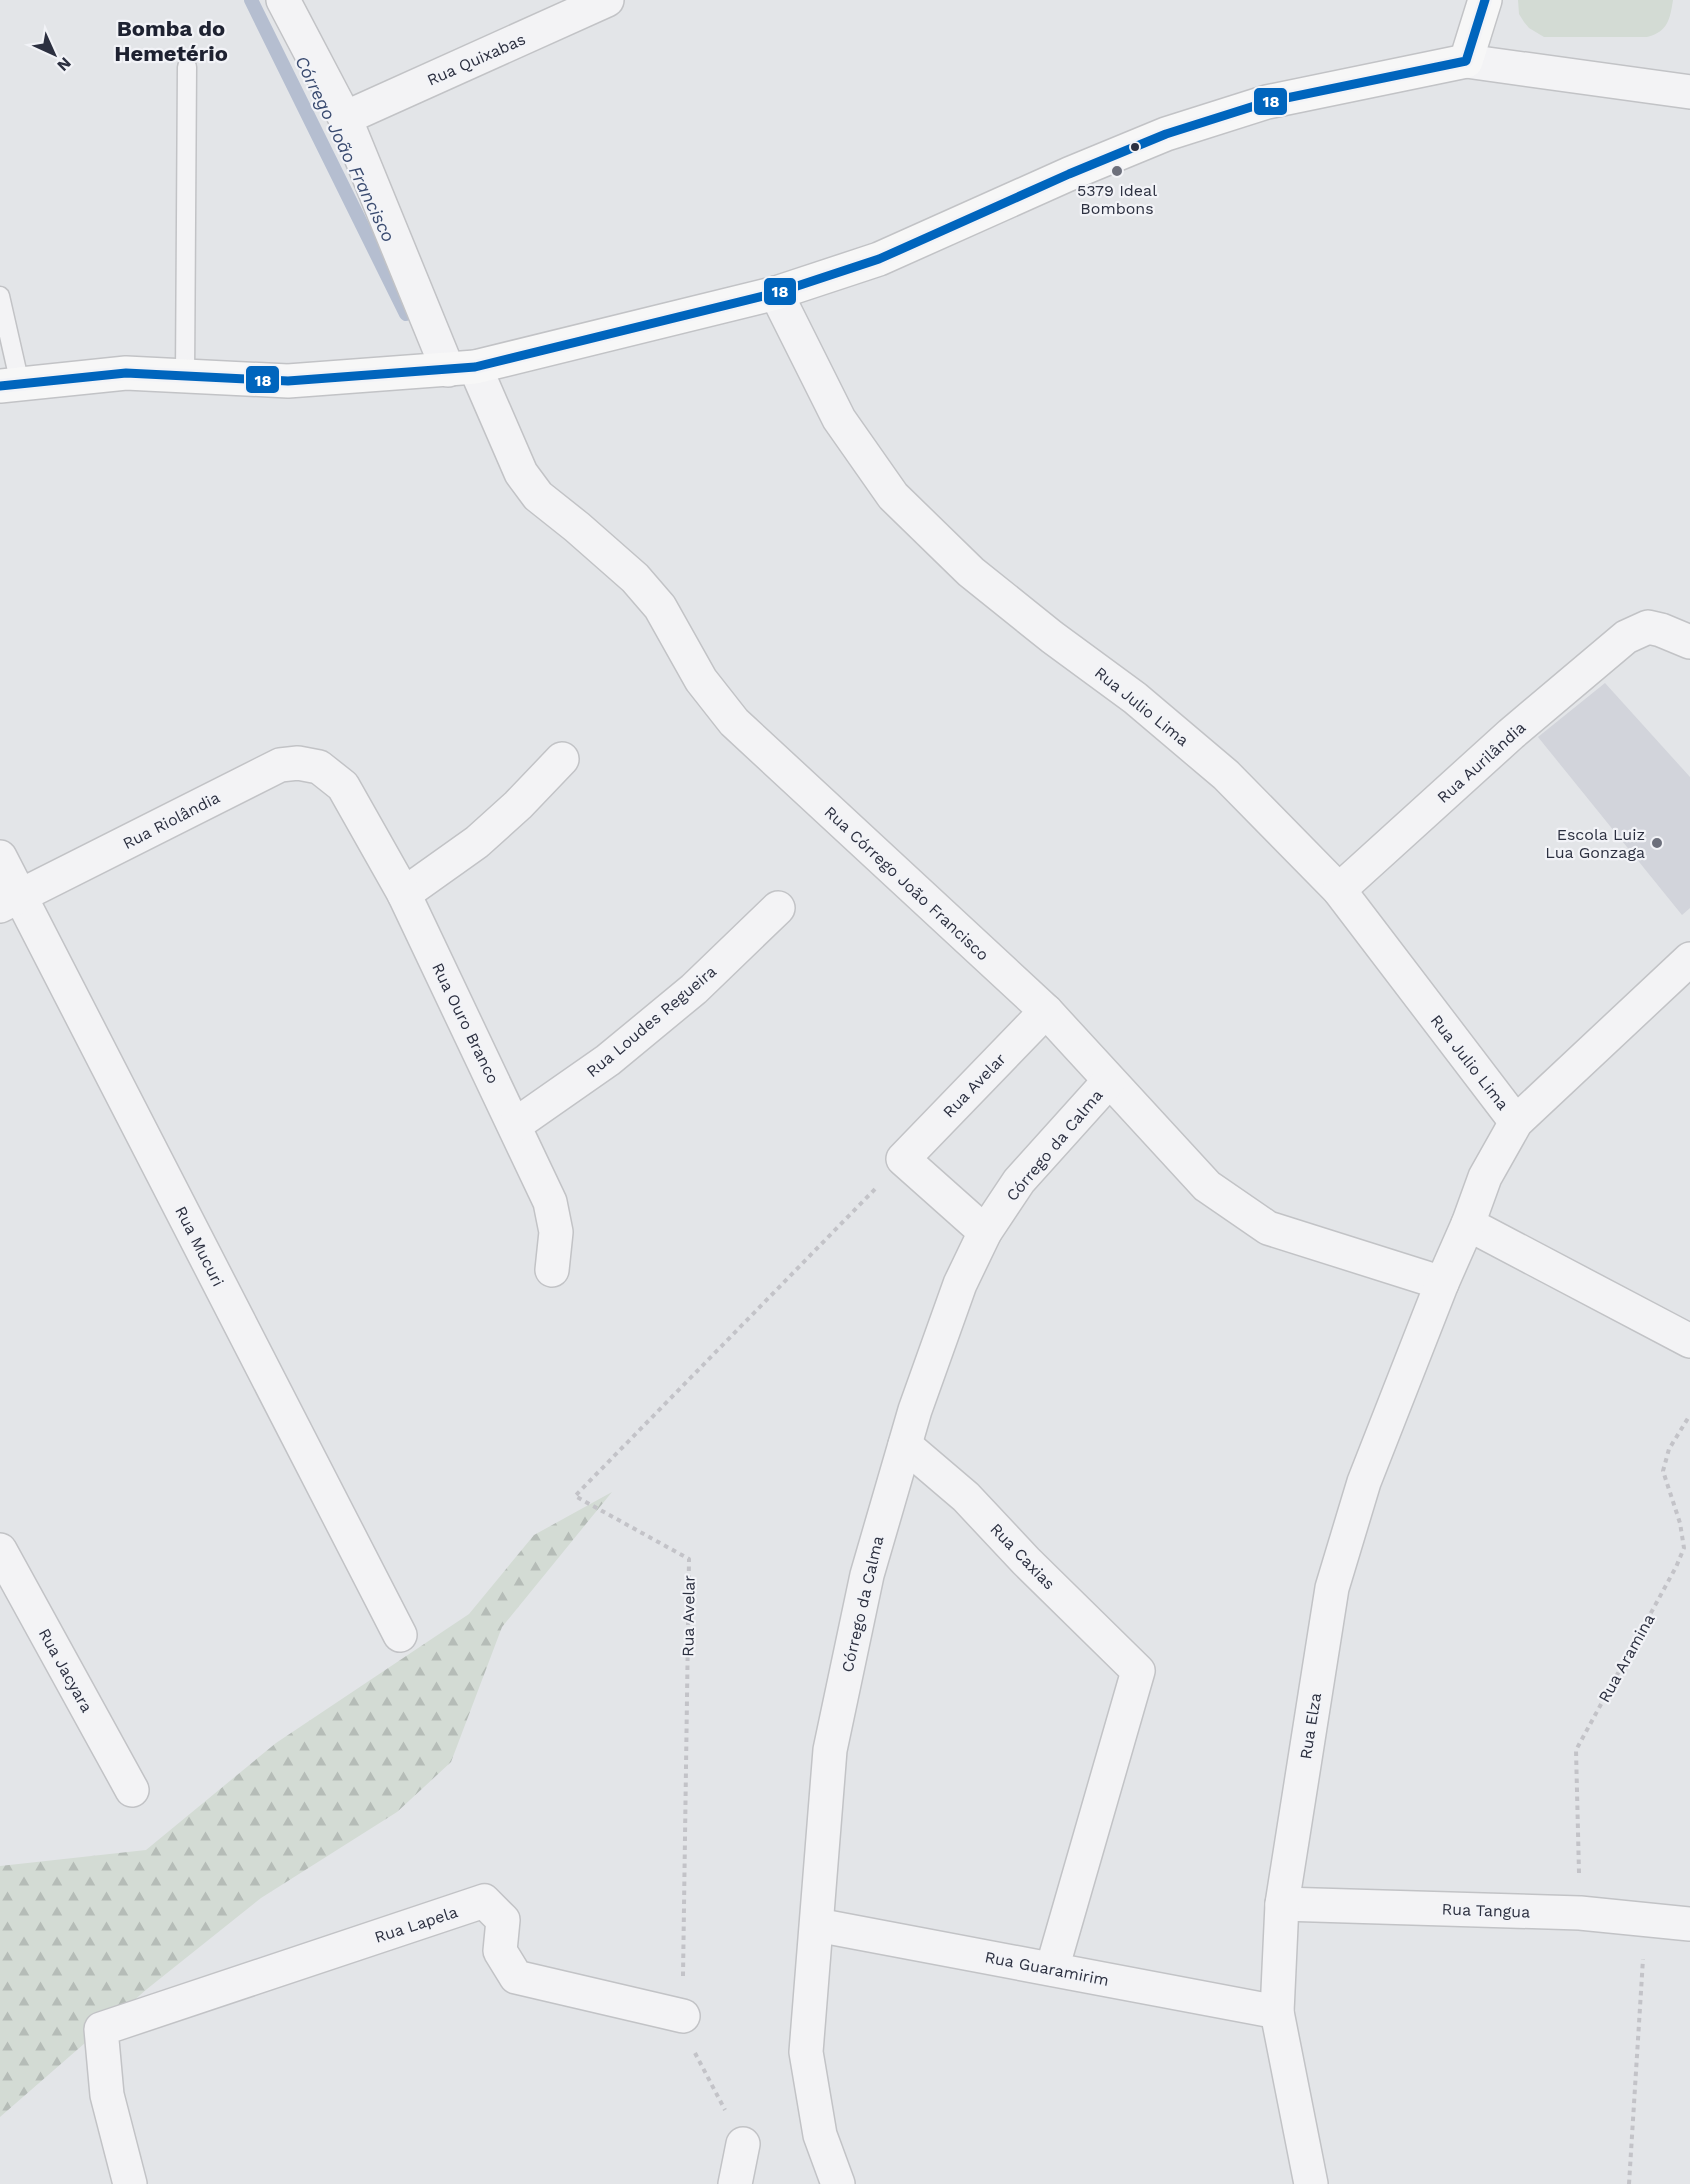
<svg xmlns="http://www.w3.org/2000/svg" width="1690" height="2184" font-family="'Work Sans',sans-serif">
<defs>
<pattern id="forest-firs" width="22" height="20" patternUnits="userSpaceOnUse" patternTransform="scale(1.5)"><rect width="22" height="20" fill="#d3dbd4"/><path d="M5 1l3.5 6h-7zM16 11l3.5 6h-7z" fill="#b5bcb7"/></pattern>
</defs>
<rect width="100%" height="100%" fill="#e3e5e8"/>
<!-- built -->
<path fill="#d2d4db" d="M1605 683 1690 777V908L1682 915 1538 737Z"/>
<!-- forest -->
<path fill="url(#forest-firs)" d="M612 1492 502 1627 451 1762 397 1812 261 1898 147 1989 0 2117V1866L146 1850 276 1743 469 1614 534 1535Z"/>
<!-- park -->
<path fill="#d3dbd4" d="M1518 0H1673C1670 19 1668 32 1647 37H1544L1529 28 1524 22 1519 14Z"/>
<g fill="none" stroke-linecap="round" stroke-linejoin="round">
<!-- stream -->
<path stroke="#b5bed0" stroke-width="14" d="M251 0 406 314"/>
<defs>
<g id="service">
<path d="M0 296 20 384"/>
<path d="M185 376 187 67"/>
</g>
<g id="minor">
<path d="M283 0 345 118 448 370"/>
<path d="M1466 61 1690 92"/>
<path d="M345 118 607 0"/>
<path d="M776 293 839 419 893 496 971 572 1052 637 1135 698 1226 775 1339 890 1516 1122"/>
<path d="M475 367 521 473 538 496 577 527 635 578 660 607 701 680 734 722 1046 1011 1207 1186 1268 1228 1442 1283"/>
<path d="M0 857 400 1635"/>
<path d="M1339 890 1511 734 1626 637 1648 627 1661 630 1690 642"/>
<path d="M404 894 477 842 518 805 562 759"/>
<path d="M0 906 280 765 298 763 319 767 343 786 404 894 550 1202 556 1232 552 1270"/>
<path d="M515 1125 608 1060 694 989 778 908"/>
<path d="M1468 1224 1690 1341"/>
<path d="M985 1232 903 1159 1046 1011"/>
<path d="M905 1445 966 1497 1026 1561 1138 1671 1052 1969"/>
<path d="M0 1550 132 1790"/>
<path d="M1282 1904 1580 1913 1690 1924"/>
<path d="M817 1925 1277 2012"/>
<path d="M130 2184 107 2095 101 2029 484 1901 503 1920 500 1951 516 1977 683 2016"/>
<path d="M735 2184 743 2144"/>
<path d="M838 2184 820 2135 806 2052 830 1750 867 1575 915 1410 960 1284 985 1232 1019 1181 1109 1081"/>
<path d="M1311 2184 1277 2012 1282 1904 1332 1588 1364 1482 1442 1283 1468 1224 1485 1177 1516 1122 1690 959"/>
</g>
<path id="secondary" d="M0 386 126 373 288 381 475 367 776 293 879 259 1069 174 1166 134 1267 102 1466 61 1485 0"/>
</defs>
<!-- service casing -->
<use href="#service" stroke="#c2c3c6" stroke-width="21"/>
<!-- minor casing -->
<use href="#minor" stroke="#c2c3c6" stroke-width="36"/>
<!-- secondary casing -->
<use href="#secondary" stroke="#c2c3c6" stroke-width="36"/>
<!-- path -->
<g stroke="#c3c3c8" stroke-width="4" stroke-dasharray="4.5 4.5" stroke-linecap="butt">
<path d="M1579 1873 1576 1750 1676 1567 1684 1548 1680 1523 1663 1471 1669 1449 1690 1415"/>
<path d="M683 1976 689 1559 575 1496 878 1186"/>
<path d="M695 2053 725 2110"/>
<path d="M1629 2184 1643 1959"/>
</g>
<!-- service -->
<use href="#service" stroke="#f3f3f5" stroke-width="18"/>
<!-- minor -->
<use href="#minor" stroke="#f3f3f5" stroke-width="33"/>
<!-- secondary -->
<use href="#secondary" stroke="#f7f7f7" stroke-width="33"/>
<defs>
<path id="bus-1" d="M0 386 126 373 288 381 475 367 776 293 879 259 1069 174 1166 134 1267 102 1466 61 1485 0"/>
</defs>
<!-- bus-1 casing -->
<use href="#bus-1" stroke="#f2f3f7" stroke-width="14"/>
<!-- bus-1 -->
<use href="#bus-1" stroke="#0065bd" stroke-width="9"/>
</g>
<!-- markers -->
<circle fill="#2c3040" stroke="#f2f3f7" stroke-width="2" cx="1135" cy="147" r="5"/>
<g fill="#6c6f7b" stroke="#f2f3f7" stroke-width="2">
<circle cx="1117" cy="171" r="6"/>
<circle cx="1657" cy="843" r="6"/>
</g>
<g text-anchor="middle" stroke-width="4.5" stroke-linejoin="round" paint-order="stroke">
<!-- street labels -->
<g font-size="16" fill="#2c3040" stroke="#f2f3f7">
<text transform="translate(476 59) rotate(-24)" y="6">Rua Quixabas</text>
<text transform="translate(1142 706) rotate(39)" y="6">Rua Julio Lima</text>
<text transform="translate(1481 762) rotate(-42)" y="6">Rua Aurilândia</text>
<text transform="translate(171 820) rotate(-27)" y="6">Rua Riolândia</text>
<text transform="translate(907 883) rotate(43)" y="6">Rua Córrego João Francisco</text>
<text transform="translate(651 1021) rotate(-40)" y="6">Rua Loudes Regueira</text>
<text transform="translate(466 1023) rotate(64)" y="6">Rua Ouro Branco</text>
<text transform="translate(1470 1062) rotate(52)" y="6">Rua Julio Lima</text>
<text transform="translate(974 1085) rotate(-46)" y="6">Rua Avelar</text>
<text transform="translate(1054 1145) rotate(-50)" y="6">Córrego da Calma</text>
<text transform="translate(200 1246) rotate(63)" y="6">Rua Mucuri</text>
<text transform="translate(1023 1556) rotate(46)" y="6">Rua Caxias</text>
<text transform="translate(862 1604) rotate(-77)" y="6">Córrego da Calma</text>
<text transform="translate(688 1616) rotate(-89)" y="6">Rua Avelar</text>
<text transform="translate(1626 1658) rotate(-61)" y="6">Rua Aramina</text>
<text transform="translate(66 1670) rotate(61)" y="6">Rua Jacyara</text>
<text transform="translate(1310 1726) rotate(-81)" y="6">Rua Elza</text>
<text transform="translate(1486 1910) rotate(2)" y="6">Rua Tangua</text>
<text transform="translate(416 1924) rotate(-18)" y="6">Rua Lapela</text>
<text transform="translate(1047 1968) rotate(11)" y="6">Rua Guaramirim</text>
</g>
<!-- poi labels -->
<g font-size="16" fill="#2c3040" stroke="#f2f3f7">
<text x="1117" y="196">5379 Ideal<tspan x="1117" dy="18">Bombons</tspan></text>
<text x="1645" y="840" text-anchor="end">Escola Luiz<tspan x="1645" dy="18">Lua Gonzaga</tspan></text>
</g>
<!-- water labels -->
<g font-size="18" font-style="italic" fill="#3a4b70" stroke="#f2f3f7">
<text transform="translate(345 149) rotate(64)" y="6">Córrego João Francisco</text>
</g>
<!-- district labels -->
<g font-size="22" font-weight="bold" fill="#1e2231" stroke="#f2f3f7">
<text x="171" y="36">Bomba do<tspan x="171" dy="25">Hemetério</tspan></text>
</g>
</g>
<g stroke="#f2f3f7" stroke-width="2">
<rect x="1253" y="87" width="35" height="29" rx="6" fill="#0065bd"/>
<rect x="763" y="277" width="34" height="29" rx="6" fill="#0065bd"/>
<rect x="245" y="365" width="35" height="29" rx="6" fill="#0065bd"/>
</g>
<g font-size="16" text-anchor="middle" font-weight="bold" fill="#fff">
<text x="1271" y="107">18</text>
<text x="780" y="297">18</text>
<text x="263" y="386">18</text>
</g>
<!-- north arrow -->
<g transform="translate(54 54) rotate(135)" stroke="#f2f3f7" stroke-width="4.5" paint-order="stroke">
<path d="M0-4.5L10 22L0 15L-10 22Z" fill="#2c3040"/>
<text y="-9" font-size="16" font-weight="bold" text-anchor="middle" fill="#2c3040">N</text>
</g>
</svg>
